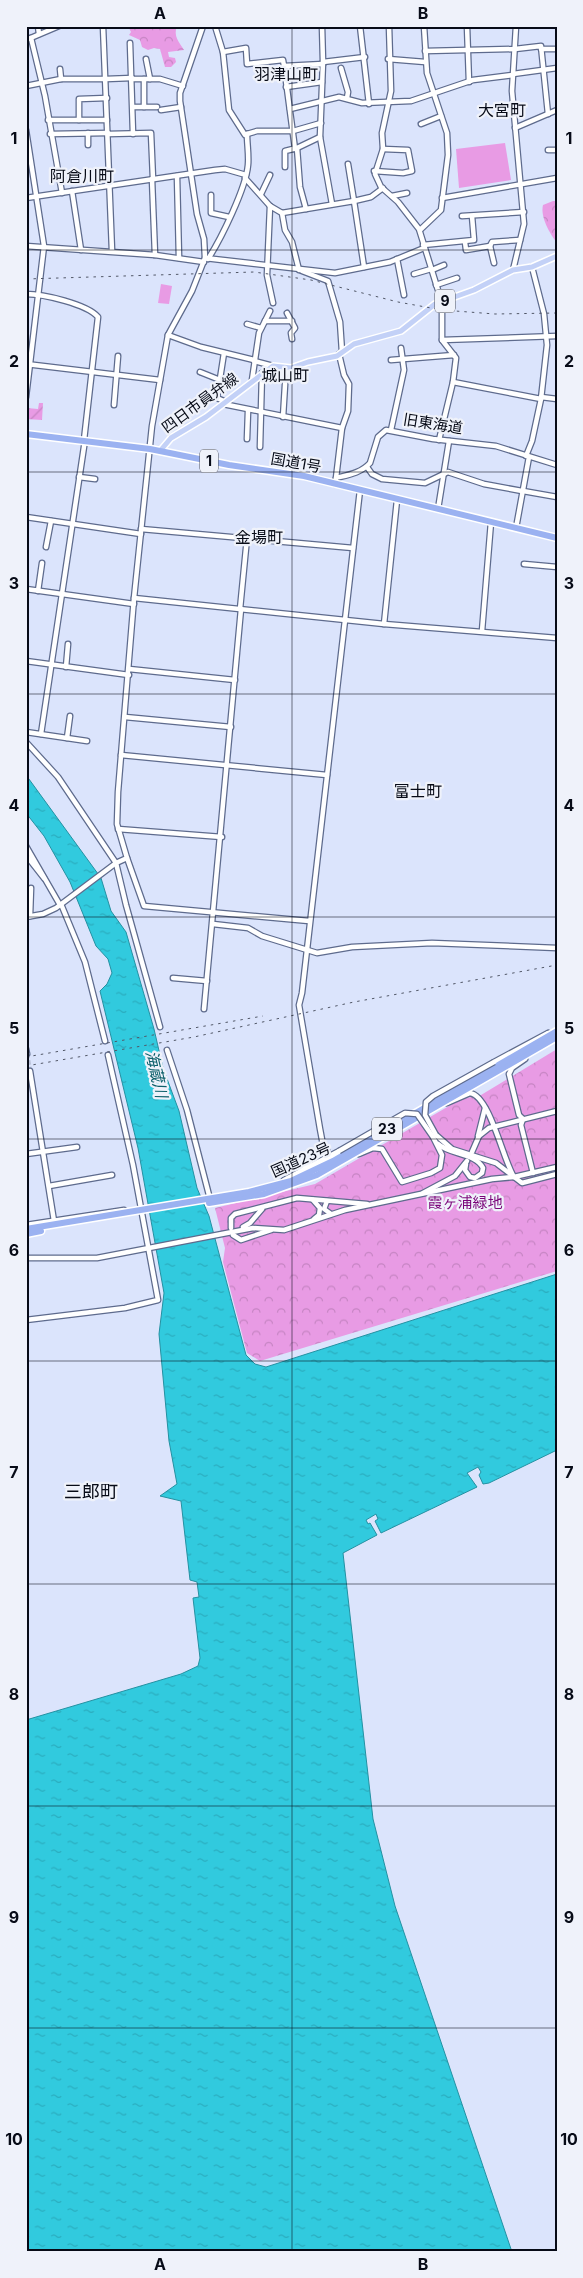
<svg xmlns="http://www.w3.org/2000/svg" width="583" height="2278" font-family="Inter,'Noto Sans JP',sans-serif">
<defs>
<pattern id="forest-crowns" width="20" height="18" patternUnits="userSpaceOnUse" patternTransform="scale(1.25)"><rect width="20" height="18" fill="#e89be4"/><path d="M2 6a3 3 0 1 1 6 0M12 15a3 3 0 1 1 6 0" fill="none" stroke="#c684c3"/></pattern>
<pattern id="garden-furrows" width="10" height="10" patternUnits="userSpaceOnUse" patternTransform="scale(1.25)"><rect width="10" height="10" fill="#e89be4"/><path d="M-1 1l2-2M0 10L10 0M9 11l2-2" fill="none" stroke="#c684c3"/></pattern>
<pattern id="water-ripples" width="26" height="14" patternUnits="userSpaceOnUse" patternTransform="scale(1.25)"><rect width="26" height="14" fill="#31cade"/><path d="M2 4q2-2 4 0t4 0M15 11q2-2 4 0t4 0" fill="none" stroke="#2aacbe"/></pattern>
</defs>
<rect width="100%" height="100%" fill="#dbe4fc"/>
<!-- forest -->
<g fill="url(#forest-crowns)">
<path d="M128 26H177C173 36 179 42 184 50L168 52 169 57 175 58 176 62 171 67H165L160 49 154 48 148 50 142 47 140 40 129 35 131 32Z"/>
<path d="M553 201H557V243C550 234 540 217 543 205Z"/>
<path d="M557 1049V1271L260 1361 247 1353 223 1262 225 1248 215 1208 315 1184 461 1099 481 1095Z"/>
</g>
<!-- garden -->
<path fill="url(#garden-furrows)" d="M39 403H43L42 420 26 419 27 408 38 409Z"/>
<!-- pitch -->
<g fill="#e89be4">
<path d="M505 143 511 180 459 188 456 149Z"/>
<path d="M161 284 172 286 169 304 158 303Z"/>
</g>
<!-- water -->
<path fill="url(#water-ripples)" stroke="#2491a2" d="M26 775 101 878 111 911 126 932 154 1029 163 1068 179 1111 197 1188 209 1216 246 1355 255 1364 266 1367 557 1274V1450L489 1483 483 1484 479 1475 481 1472 478 1467 467 1473 477 1487 381 1533 375 1521 378 1519 376 1514 366 1520 368 1524 370 1523 377 1535 343 1553 373 1819 395 1906 512 2252H26V1720L181 1674 198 1666 200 1658 193 1598 199 1597 197 1582 190 1580 181 1501 160 1496 177 1484 169 1441 159 1334 164 1293 138 1148 100 991 107 984 112 973 108 959 96 946 70 882 44 836 26 813Z"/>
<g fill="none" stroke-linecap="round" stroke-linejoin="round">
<!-- minor-tunnel -->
<path stroke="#bbc3da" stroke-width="4.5" stroke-dasharray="4.5 2" stroke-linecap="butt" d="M27 1054 30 1071"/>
<defs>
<g id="minor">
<path d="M38 26 39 34"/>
<path d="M103 26 112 251"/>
<path d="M215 26 223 52 229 110 245 135 247 134"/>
<path d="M322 26 323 62 320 137 332 204"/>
<path d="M360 26 369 104"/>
<path d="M389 26 391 91 382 133 383 149 375 174 381 187 398 202 419 229 442 303V340L456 358 453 382 439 440"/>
<path d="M467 26 469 82"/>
<path d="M31 38 45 96 62 193"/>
<path d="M26 40 59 26"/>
<path d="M130 43 133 134"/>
<path d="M541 49H557"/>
<path d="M425 51 515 49 541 46 548 114"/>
<path d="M223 52 246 48 247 64 283 60 284 66 323 64"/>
<path d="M146 59 150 79"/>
<path d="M388 59 425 62"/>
<path d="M323 62 365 57"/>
<path d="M284 66 295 149"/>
<path d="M341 68 348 92 347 98"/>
<path d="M60 69 61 79"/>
<path d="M513 74 557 68"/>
<path d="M106 79 132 78"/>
<path d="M132 79H160L183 86"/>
<path d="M144 79V107"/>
<path d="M26 86 61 79H106"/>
<path d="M286 87 322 82"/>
<path d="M133 107H157"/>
<path d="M290 109 339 97 362 103 411 101 473 80 513 75"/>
<path d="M161 110 181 107"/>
<path d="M48 120H107"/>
<path d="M79 120V99L107 98"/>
<path d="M421 124 441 116"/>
<path d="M515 128 557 110"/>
<path d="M26 130 44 246 26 397"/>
<path d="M88 133V145"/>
<path d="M50 134 108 133"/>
<path d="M108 134 151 133 153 179"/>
<path d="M247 134 257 131H293L321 123"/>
<path d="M297 148 320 137"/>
<path d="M548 150H557"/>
<path d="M348 164 354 201 371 197 383 188"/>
<path d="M285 167V151L297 148 300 187 306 209"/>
<path d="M374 171 403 173 412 171 408 150 383 149"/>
<path d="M177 176 179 258"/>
<path d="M245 178 270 206 282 213 354 201 364 267"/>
<path d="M152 179 155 255"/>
<path d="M72 191 81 250"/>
<path d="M261 194 270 175"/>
<path d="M211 195V213L229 217"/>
<path d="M392 196 407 193"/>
<path d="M26 198 215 170 225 169 246 175"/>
<path d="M442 198 557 178"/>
<path d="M270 206 267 275 273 303"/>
<path d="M282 213 285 230 292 242 299 270"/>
<path d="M462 216 524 212"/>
<path d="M420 230 441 210 448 155 447 133 427 73 424 26"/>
<path d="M465 242 466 250 490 246 494 263"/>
<path d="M423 245 474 240 472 216"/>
<path d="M26 246 155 255 204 262"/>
<path d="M490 246 492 242 520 240"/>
<path d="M205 258 335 273 390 262 424 248"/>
<path d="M208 259C221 239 246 188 248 165 249 155 247 144 247 134"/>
<path d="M397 259 404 295"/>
<path d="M432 270 444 265"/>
<path d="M513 270 524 224 512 91 516 26"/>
<path d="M302 271 328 281 340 322 342 352"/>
<path d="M414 274 431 269"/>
<path d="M436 285 457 278"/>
<path d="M26 294C43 294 87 304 98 317L84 440"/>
<path d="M287 313 295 328 291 333 292 339"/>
<path d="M265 321H292"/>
<path d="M247 324 261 328"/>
<path d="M168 335 201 347 254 360"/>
<path d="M442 340 557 336"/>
<path d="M224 353 217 398 226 402"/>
<path d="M391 360 454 355"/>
<path d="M254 361 273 366"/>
<path d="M26 364 160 380"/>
<path d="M200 372 220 380"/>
<path d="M252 380 259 333 270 311"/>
<path d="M453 382 541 399"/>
<path d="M541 397 557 399"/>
<path d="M223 404 342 428"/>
<path d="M114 405 118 356"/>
<path d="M283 417 286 369"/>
<path d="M391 430 404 370 401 348"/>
<path d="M247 439 248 411"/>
<path d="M260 447 262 373"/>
<path d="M526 456 532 441 541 399 547 345 544 314 532 267"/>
<path d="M367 467 372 474 382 479 425 483 448 472 484 484 522 491"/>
<path d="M79 477 95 479"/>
<path d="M336 478 342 428 348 411 349 384 344 375 339 354"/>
<path d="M335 484 336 478C348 475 361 473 370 463L378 437 386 430 433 439 496 446 557 465"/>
<path d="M523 491 557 497"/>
<path d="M438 509 449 441"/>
<path d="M26 517 141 534"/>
<path d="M516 528 529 457"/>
<path d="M141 529 353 548"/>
<path d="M46 547 51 521"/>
<path d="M524 564 557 567"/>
<path d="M26 589 134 604"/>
<path d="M38 591 42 563"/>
<path d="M134 598 384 624 557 638"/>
<path d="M240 609 247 538"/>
<path d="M384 624 397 500"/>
<path d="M482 631 491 522"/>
<path d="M26 661 129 675"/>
<path d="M66 667 68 644"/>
<path d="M129 669 235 680"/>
<path d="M125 717 231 727"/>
<path d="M26 732 87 741"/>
<path d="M41 734 85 440"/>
<path d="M67 738 70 716"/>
<path d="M26 742 58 777 116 863 126 905 160 1027"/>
<path d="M121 755 327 775"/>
<path d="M118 829 222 837"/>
<path d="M26 846 60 905"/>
<path d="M26 855 44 878"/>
<path d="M127 858 144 906 309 921"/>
<path d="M61 904 85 962 105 1041"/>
<path d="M30 916 31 888"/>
<path d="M26 917 43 914 56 908 116 863 127 858 117 824 118 792 134 598 152 426 168 335 192 291 205 258 204 239 197 214 180 101V93L203 26"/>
<path d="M213 924 248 928 262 936 317 953 352 947 432 943 557 948"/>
<path d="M173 978 207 981"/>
<path d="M204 1009 241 609"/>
<path d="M26 1049 27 1054"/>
<path d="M167 1050 187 1110 210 1199"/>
<path d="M494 1062 548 1033"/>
<path d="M30 1071 54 1221"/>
<path d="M447 1103 470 1093C490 1096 503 1160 514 1177"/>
<path d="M523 1119 519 1115 509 1074 512 1068 525 1059"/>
<path d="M523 1119 521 1125 533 1173"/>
<path d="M436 1135 452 1149 496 1163 522 1183 557 1174"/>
<path d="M478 1136 485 1108"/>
<path d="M438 1144C450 1155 476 1153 483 1168L482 1173 475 1178 470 1177 465 1170 466 1164"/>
<path d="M472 1152 479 1136 489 1128 557 1111"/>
<path d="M26 1154 77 1147"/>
<path d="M359 1154 373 1148 382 1149 402 1182 431 1173 440 1168 442 1155 433 1137"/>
<path d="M302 1171 301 1168 327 1150 323 1145 320 1129 299 1005 302 993 360 490"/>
<path d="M284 1180 339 1151"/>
<path d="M49 1186 112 1175"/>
<path d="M423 1193 455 1176 467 1161"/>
<path d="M313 1200 320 1208 319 1215 314 1219"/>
<path d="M327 1201 324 1209 331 1214"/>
<path d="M26 1225 124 1210"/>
<path d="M243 1227 250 1223 262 1209"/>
<path d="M231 1228V1218L235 1214 297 1198 367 1204"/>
<path d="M233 1235 241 1240 271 1230"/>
<path d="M26 1258H97L253 1228 284 1230 345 1210 492 1179 514 1177 557 1167"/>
<path d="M26 1320 125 1308 158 1300 133 1165 108 1055"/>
</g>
<path id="major" d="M160 451 171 438 206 417 273 366 291 368 308 362 337 356 354 344 401 331 435 304 474 290 513 270 532 267 557 256"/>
<g id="highway">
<path d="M26 434 150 449 229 465 304 476 557 538"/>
<path d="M209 1203 264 1194 317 1175 557 1037"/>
<path d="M26 1229 249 1192 291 1181 333 1161 557 1031"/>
<path d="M26 1234 41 1231"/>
</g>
</defs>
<!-- minor casing -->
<use href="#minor" stroke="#5e6b8d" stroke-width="7"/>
<!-- major casing -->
<use href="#major" stroke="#fff" stroke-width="8"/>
<!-- highway casing -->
<use href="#highway" stroke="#fff" stroke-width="9"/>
<!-- minor -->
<use href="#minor" stroke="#fff" stroke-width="4.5"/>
<!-- major -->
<use href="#major" stroke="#c3d1f7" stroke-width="5"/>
<!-- highway -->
<use href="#highway" stroke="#9bb2f1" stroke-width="6"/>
<!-- rail -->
<g stroke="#515767" stroke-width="1" stroke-dasharray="2.5 5" stroke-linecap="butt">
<path d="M26 279 254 272 311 280 398 302 442 310 495 314 557 313"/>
<path d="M26 1057 263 1016"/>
<path d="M26 1066 194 1037 354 1002 557 965"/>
</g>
<defs>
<g id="minor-bridge">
<path d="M436 1135 425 1115 426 1102 433 1096 494 1062"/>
<path d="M339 1151 405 1113 417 1114 433 1137"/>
</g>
</defs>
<!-- minor-bridge casing -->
<use href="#minor-bridge" stroke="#5e6b8d" stroke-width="7" stroke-linecap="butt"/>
<!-- minor-bridge -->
<use href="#minor-bridge" stroke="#fff" stroke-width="4.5"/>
</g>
<!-- grid -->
<path fill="none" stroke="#070b17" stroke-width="1" stroke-opacity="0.55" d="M292 26V2252M26 250H557M26 472H557M26 694H557M26 917H557M26 1139H557M26 1361H557M26 1584H557M26 1806H557M26 2028H557"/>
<g text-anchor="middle" stroke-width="4.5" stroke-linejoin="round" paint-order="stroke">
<!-- shield labels -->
<g fill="#eff2fa" stroke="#4d505b" stroke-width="1">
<rect x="435" y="289.5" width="20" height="23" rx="4"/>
<rect x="200" y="449.5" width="18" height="23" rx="4"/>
<rect x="372" y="1117.5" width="30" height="23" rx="4"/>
</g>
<g font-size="14" font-weight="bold" fill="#070b17">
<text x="445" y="306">9</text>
<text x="209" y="466">1</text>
<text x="387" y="1134">23</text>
</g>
<!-- street labels -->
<g font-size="15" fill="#070b17" stroke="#eff2fa">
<text transform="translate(200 403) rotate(-36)" y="5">四日市員弁線</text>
<text transform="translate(433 424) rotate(9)" y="5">旧東海道</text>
<text transform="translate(296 463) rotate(10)" y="5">国道1号</text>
<text transform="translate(301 1160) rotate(-24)" y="5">国道23号</text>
</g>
<!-- park labels -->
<g font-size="15" fill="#7b067a" stroke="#eff2fa">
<text x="465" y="1208">霞ヶ浦緑地</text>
</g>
<!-- neighbourhood labels -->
<g font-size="16" fill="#070b17" stroke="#eff2fa">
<text x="286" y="80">羽津山町</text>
<text x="502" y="116">大宮町</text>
<text x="82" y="182">阿倉川町</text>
<text x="285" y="381">城山町</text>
<text x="259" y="543">金場町</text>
<text x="418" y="797">富士町</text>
</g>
<!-- water labels -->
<g font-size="16" font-style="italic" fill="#0d606b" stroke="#eff2fa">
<text transform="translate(157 1074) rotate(77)" y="6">海蔵川</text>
</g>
<!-- quarter labels -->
<g font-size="18" fill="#070b17" stroke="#eff2fa">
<text x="91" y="1498">三郎町</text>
</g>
</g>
<!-- border -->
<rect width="583" height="2278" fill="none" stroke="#eff2fa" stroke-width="55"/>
<rect x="28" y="28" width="528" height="2222" fill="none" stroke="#070b17" stroke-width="2"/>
<g font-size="16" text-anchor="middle" font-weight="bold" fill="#070b17">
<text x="160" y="19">A</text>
<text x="423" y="19">B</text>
<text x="14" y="144">1</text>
<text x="569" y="144">1</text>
<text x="14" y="367">2</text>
<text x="569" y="367">2</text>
<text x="14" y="589">3</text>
<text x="569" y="589">3</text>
<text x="14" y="811">4</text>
<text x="569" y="811">4</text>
<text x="14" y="1034">5</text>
<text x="569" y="1034">5</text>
<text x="14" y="1256">6</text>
<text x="569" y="1256">6</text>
<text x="14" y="1478">7</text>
<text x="569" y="1478">7</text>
<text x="14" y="1700">8</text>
<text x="569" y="1700">8</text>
<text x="14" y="1923">9</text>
<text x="569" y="1923">9</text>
<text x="14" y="2145">10</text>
<text x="569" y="2145">10</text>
<text x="160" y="2270">A</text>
<text x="423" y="2270">B</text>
</g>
</svg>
